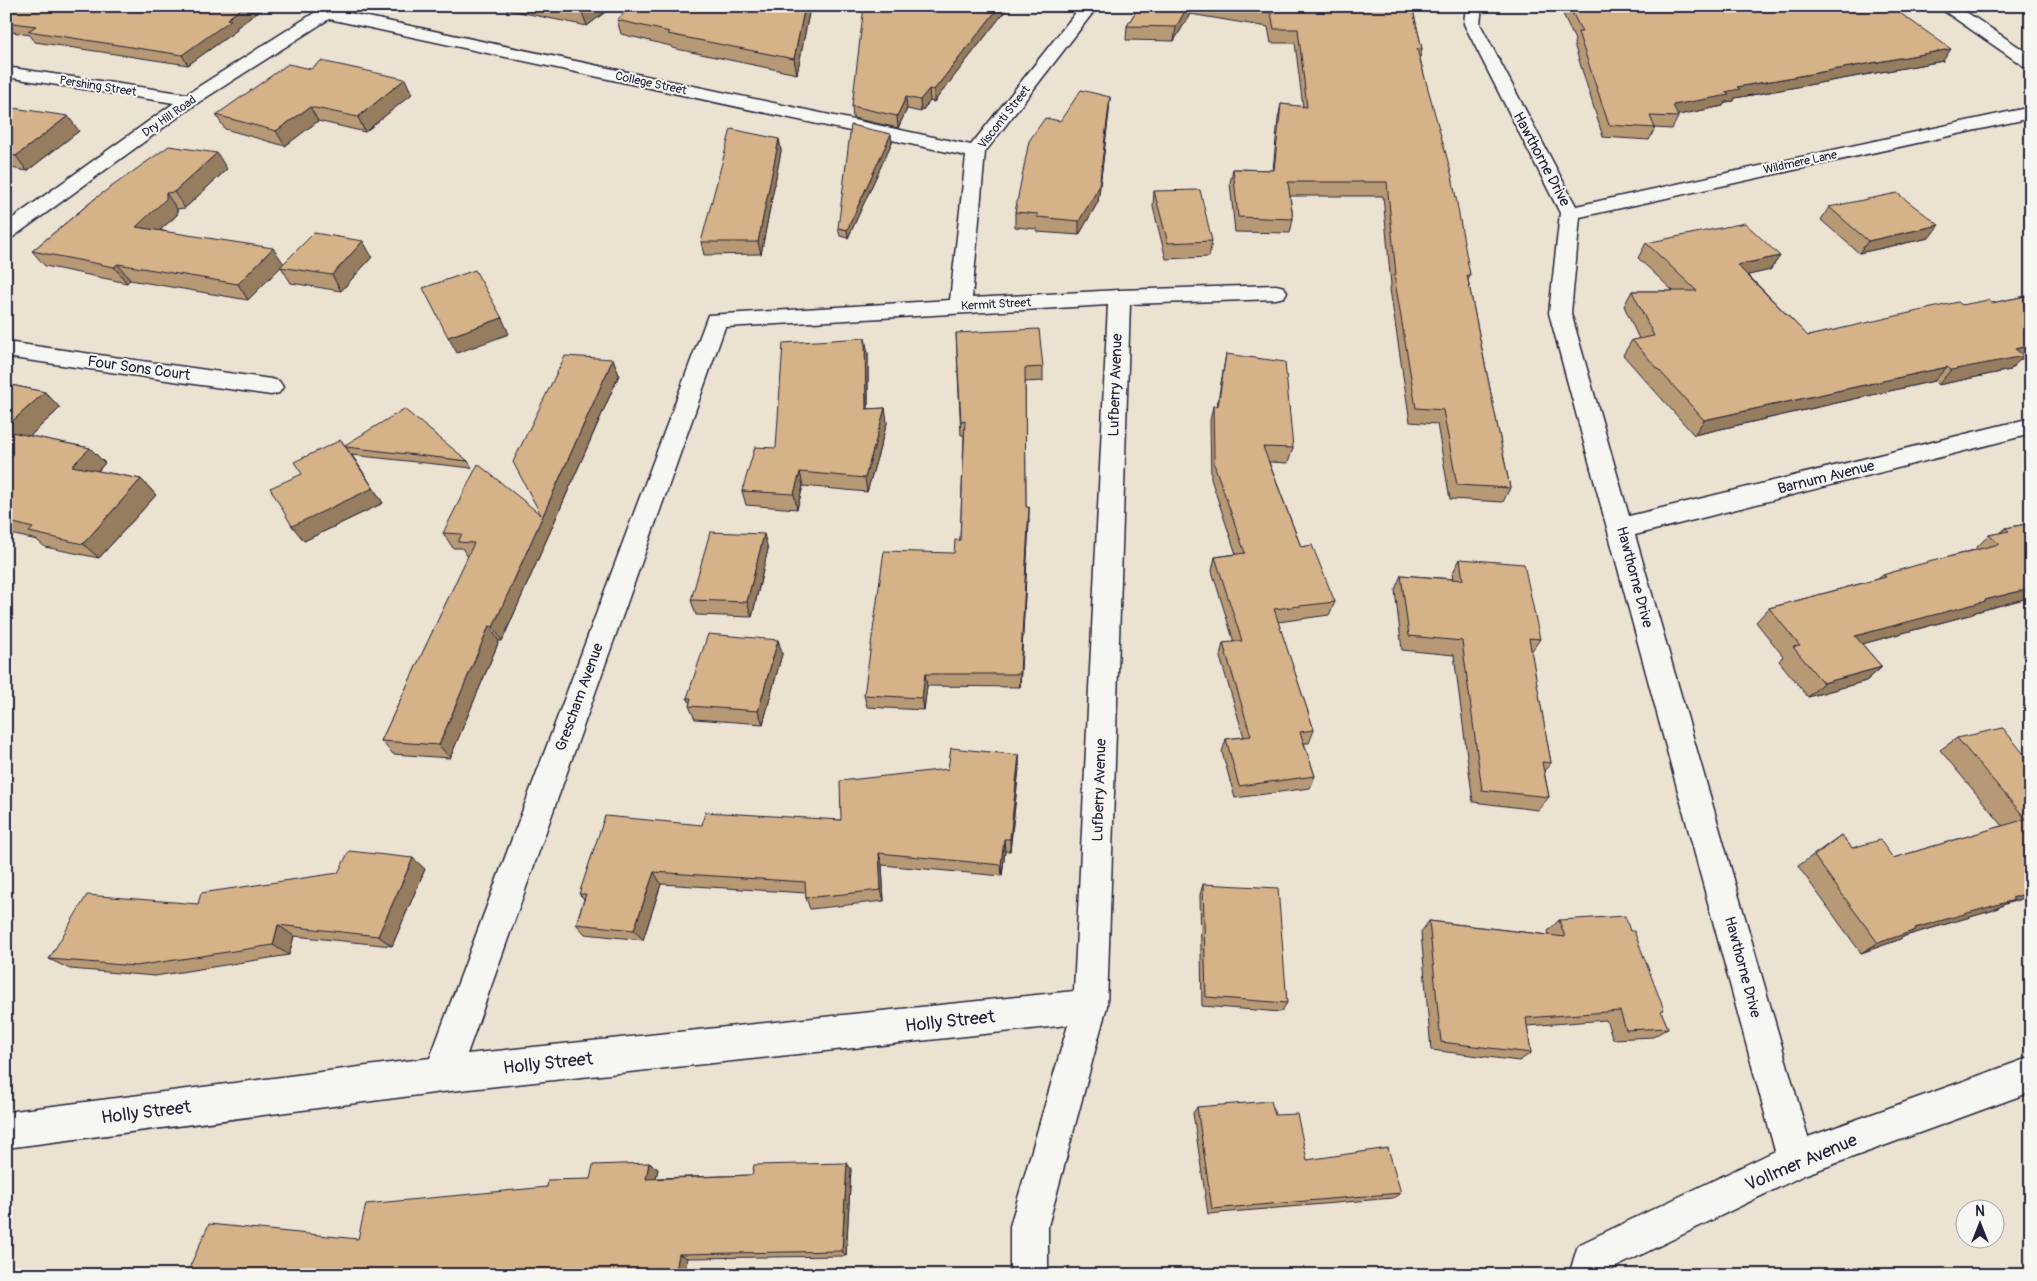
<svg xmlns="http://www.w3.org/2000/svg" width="2037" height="1281" font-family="Pangolin,sans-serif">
<rect width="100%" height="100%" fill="#ece2d2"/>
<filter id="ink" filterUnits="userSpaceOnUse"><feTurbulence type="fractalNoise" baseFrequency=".02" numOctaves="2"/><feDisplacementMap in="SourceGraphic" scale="10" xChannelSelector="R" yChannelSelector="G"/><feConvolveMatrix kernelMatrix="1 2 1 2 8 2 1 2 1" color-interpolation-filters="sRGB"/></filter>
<g filter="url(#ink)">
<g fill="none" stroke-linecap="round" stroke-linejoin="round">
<defs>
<g id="street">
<path d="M325 6H345L340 11 971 145 1081 6H1098L985 152 972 298 1119 290 1276 285 1284 287 1287 292 1284 297 1276 299 1130 304 1107 1006 1048 1226V1275H1010V1226L1068 1025 442 1092 6 1148V1112L430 1058 708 315 950 300 966 156 329 19 196 104 13 237 6 239V223L174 103 6 77V67L187 94ZM1108 305 1074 991 467 1054 725 327Z"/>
<path d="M1466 6H1482L1480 24 1576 206 2031 107V118L1580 217 1571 313 1629 516 2031 418V434L1635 535 1808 1137 2031 1057V1092L1804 1175 1608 1271 1607 1275H1569L1578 1245 1775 1151 1549 313 1560 213 1464 24Z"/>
<path d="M1937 6H1957L2031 55V68L2025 67Z"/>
<path d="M6 342 271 379 279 381 283 387 279 393 271 395 6 357Z"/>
</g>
</defs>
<!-- street casing -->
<use href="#street" stroke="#22223b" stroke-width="3"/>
<!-- street -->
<use href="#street" fill="#f6f6f2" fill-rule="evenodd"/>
</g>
<!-- wall -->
<g fill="#b89975" stroke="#22223b">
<path d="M6 6H266L236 28 237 30 188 65 35 42 30 35 6 31Z"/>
<path d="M490 6H613L587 26Z"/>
<path d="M1009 6 934 102 930 101 921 112 907 109 898 128 853 118 852 106Z"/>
<path d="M1139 6H1412L1422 49 1420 58 1470 275 1468 280 1510 488 1503 502 1450 499 1437 424 1410 422 1390 289 1391 285 1383 196H1290L1293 219 1290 233 1235 232 1230 183 1233 169 1273 170 1278 119 1281 104 1303 107 1295 43H1271L1268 27 1190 14 1174 41 1126 40 1127 26Z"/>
<path d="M1561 6H1890L1943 61 1735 98 1734 101 1725 102 1723 106 1677 115 1678 117 1672 129 1655 128 1649 140 1603 137 1574 44 1575 40 1564 16Z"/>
<path d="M810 8 797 74 672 48 671 46 621 34 617 20Z"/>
<path d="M412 94 365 132 318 121 285 146 225 129 216 115Z"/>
<path d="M1110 97 1109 112 1098 202 1079 235 1037 232V229L1015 227V212L1060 121Z"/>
<path d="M6 106 7 107 79 131 27 171 6 167Z"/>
<path d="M779 139 781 151 761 254 704 255 701 242Z"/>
<path d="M892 142 848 238 840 236 838 228Z"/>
<path d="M227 169 185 208 177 209V215L160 230 283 264 372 257 341 291 291 283 281 267 248 300 130 280 127 283 45 266 32 251 97 197Z"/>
<path d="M1154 191 1212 241 1209 257 1166 259 1153 207Z"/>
<path d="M1829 207 1929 238 1859 253 1821 220Z"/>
<path d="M1646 243 1780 256 1770 270 1748 275 1808 336 1962 305 1992 303 2031 295V354L2027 358 2021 359 2010 370 1938 385 1934 381 1694 435 1623 355 1632 340 1639 339 1624 306 1632 291H1673L1638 258Z"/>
<path d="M956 333 1043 367V381L1025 382 1026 507 1029 521 1020 687 927 686 924 710 867 707 864 695 954 553 960 540 964 435H961Z"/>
<path d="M868 353V409L885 408 887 423 867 492 803 486 797 509 746 505 742 491 776 448Z"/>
<path d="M1226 354 1293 448 1288 463 1269 462 1301 547 1335 602 1329 615 1278 622 1314 730 1309 743H1304L1315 776 1310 788 1235 798 1222 752 1226 739 1244 737 1220 657 1223 643 1234 642 1212 571 1215 557 1236 554 1211 479 1210 421 1213 406H1217Z"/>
<path d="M613 359 619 375 502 641H499L450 758 393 754 381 741 468 557 462 548H453L443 533 541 515Z"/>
<path d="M6 384 45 392 60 408 30 436 90 448 105 463 98 471 141 479 156 495 99 558 45 547 37 540 6 533Z"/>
<path d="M345 445 468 461 472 468 352 455 383 503 304 541 302 474Z"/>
<path d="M2031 523V597L1972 613 1969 615 1862 644 1882 667 1866 681 1808 697 1779 661 1783 656 1756 622 1769 608 1878 579 1883 575 1974 550 1989 535 2000 533 2006 528Z"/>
<path d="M768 549 752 617 696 615 691 600Z"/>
<path d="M1460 559 1540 639 1531 652 1551 763 1544 771 1549 797 1538 810 1473 802 1454 655 1402 650 1395 590 1401 575 1453 579 1452 574Z"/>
<path d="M778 640 782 654 763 724 695 719 689 706 690 703 687 698Z"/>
<path d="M1957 738 2031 763V893L2018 900 2005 904 1994 910 1905 936 1898 940 1861 953 1798 866 1841 835 1852 848 1893 858 2003 826 1940 750Z"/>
<path d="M1019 755V768L1010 851H1005L1002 876 882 865 884 901 810 909 806 898V893L661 884 643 940 585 934 576 924 584 899 579 894 702 825 841 820 948 769Z"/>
<path d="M425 869 392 946 294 936 289 955 155 976 70 969 49 959 198 904Z"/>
<path d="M1203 884 1287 1003 1281 1012 1202 1006 1200 895Z"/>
<path d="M1559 920 1661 1012 1668 1028 1653 1037 1613 1039 1606 1020 1527 1026 1531 1053 1519 1061 1431 1050 1421 932 1429 921 1549 935 1548 931Z"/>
<path d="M1197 1107 1275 1115 1307 1160 1401 1193 1393 1198 1208 1214 1193 1113Z"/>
<path d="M649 1163 658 1169 656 1178 752 1175 851 1169 846 1256 687 1258 685 1275H186L358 1239 547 1187 590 1179Z"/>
</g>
<!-- shaded-wall -->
<g fill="#967d5f" stroke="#22223b">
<path d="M245 6H266L236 28 237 30 188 65 182 55 227 19Z"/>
<path d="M590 6H613L587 26 582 12Z"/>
<path d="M805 6H811L810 8 797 74 794 59Z"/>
<path d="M1000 6H1009L934 102V90Z"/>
<path d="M1188 6H1191L1190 14 1174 41 1176 27Z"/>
<path d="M1951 49 1943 61 1735 98 1734 101 1725 102 1723 106 1669 117 1673 105 1725 92 1737 87Z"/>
<path d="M405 79 412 94 365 132 358 117Z"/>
<path d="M929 89 930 101 921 112 920 100Z"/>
<path d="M906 97 907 109 898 128 897 116Z"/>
<path d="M1110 97 1109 112 1098 202 1079 235V221Z"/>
<path d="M310 107 318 121 285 146 276 131Z"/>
<path d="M68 116 79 131 27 171 16 156Z"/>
<path d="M891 134 892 142 848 238 847 230Z"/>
<path d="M779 139 781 151 761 254 758 242Z"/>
<path d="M217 153 227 169 185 208 174 192Z"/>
<path d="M166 193 177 209V215L147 242 136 227Z"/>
<path d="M1939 225 1929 238 1859 253 1868 241Z"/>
<path d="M363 241 372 257 341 291 332 275Z"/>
<path d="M273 248 284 264 248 300 238 284Z"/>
<path d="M1780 256 1770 270 1728 280 1737 265Z"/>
<path d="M118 264 130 280 127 283 114 267Z"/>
<path d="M502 318 509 334 457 353 448 337Z"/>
<path d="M865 338 868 353V424L866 409Z"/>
<path d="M2031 345V354L2027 358 2021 359 2010 370 1938 385 1951 370 2015 349Z"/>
<path d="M613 359 619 375 502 641 493 627Z"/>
<path d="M1947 367 1934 381 1694 435 1704 420Z"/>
<path d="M45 392 60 408 19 446 6 433V427Z"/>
<path d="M885 408 887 423 867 492 865 478Z"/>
<path d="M341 440 383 503 304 541 292 526Z"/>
<path d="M90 448 105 463 87 481 72 466Z"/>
<path d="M800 472 803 486 797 509 794 494Z"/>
<path d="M141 479 156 495 99 558 83 544Z"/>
<path d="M1029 507V521L1020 687V674Z"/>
<path d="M764 534 768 549 752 617 747 602Z"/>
<path d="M2031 588V597L1972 613 1969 615 1840 650 1855 636 1985 600Z"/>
<path d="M489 626 499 641 450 758 439 745Z"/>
<path d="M778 640 782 654 763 724 758 711Z"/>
<path d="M1882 667 1866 681 1808 697 1823 683Z"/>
<path d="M925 674 927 686 924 710 922 698Z"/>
<path d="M1019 755V768L1010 851V839Z"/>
<path d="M1004 839 1005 851 1002 876 1001 865Z"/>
<path d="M879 853 882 865 884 901 881 890Z"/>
<path d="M413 858 425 869 392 946 378 936Z"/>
<path d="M654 872 661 884 643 940 634 930Z"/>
<path d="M2031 892V893L2018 900 2005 904 1994 910 1905 936 1898 940 1861 953 1878 943 1915 928Z"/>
<path d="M278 925 294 936 289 955 273 945Z"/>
<path d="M649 1163 658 1169 655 1184 646 1179Z"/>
<path d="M847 1163 851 1169 846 1256 842 1251Z"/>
<path d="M679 1254 687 1258 685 1275 676 1271Z"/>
</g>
<!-- building -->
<g fill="#d6b288" stroke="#22223b">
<path d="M6 6H245L227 19 231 20 182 55 28 31 36 26 6 22Z"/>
<path d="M556 6H590L582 12Z"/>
<path d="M632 6H805L794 59 668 34 670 32 617 20Z"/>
<path d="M864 6H1000L934 90 929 89 920 100 906 97 897 116 852 106Z"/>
<path d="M1139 6H1188L1176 27 1127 26Z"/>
<path d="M1230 6H1412L1422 49H1417L1452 176 1470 275H1467L1510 488 1457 485 1443 410 1416 408 1394 275H1396L1387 182H1288L1293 219 1238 217 1233 169 1274 170 1281 104 1307 107 1298 29H1274L1271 13Z"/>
<path d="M1569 6H1890L1951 49 1737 87 1740 89 1725 92 1729 95 1673 105 1678 117 1650 116 1655 128 1609 125 1578 32H1582Z"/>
<path d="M321 61 405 79 358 117 310 107 276 131 216 115 288 64 311 69Z"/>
<path d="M1081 90 1110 97 1099 187 1079 221 1037 217 1038 214 1015 212 1029 141 1045 118 1060 121Z"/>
<path d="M6 107 68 116 16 156 6 154Z"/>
<path d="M851 125 891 134 847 230 838 228Z"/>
<path d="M731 129 779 139 758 242H701Z"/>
<path d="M169 146 217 153 174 192 166 193V199L136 227 273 248 238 284 118 264 114 267 32 251 97 197Z"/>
<path d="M1200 190 1212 241 1168 243 1154 191Z"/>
<path d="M1897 193 1939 225 1868 241 1829 207Z"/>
<path d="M1745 223 1780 256 1737 265 1808 336 1958 302 1962 305 1988 300 1992 303 2031 295V345L2015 349 2024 356 1951 370 1947 367 1704 420 1632 340 1654 336 1632 291H1697L1646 243Z"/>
<path d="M314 233 363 241 332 275 280 267Z"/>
<path d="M475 270 502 318 448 337 423 288Z"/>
<path d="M1039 329 1043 367 1025 368 1026 507H1029L1020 674H925L922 698 864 695 884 551 954 553 955 540H960L965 421 961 422 956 333Z"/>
<path d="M865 338 866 409 885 408 865 478 800 472 794 494 742 491 755 447 776 448 783 343Z"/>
<path d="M1226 354 1285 362 1293 448 1263 447 1301 547 1312 545 1335 602 1274 609 1314 730 1300 732 1315 776 1239 786 1226 739 1251 736 1223 643 1242 641 1215 557 1245 553 1214 464 1213 406H1218Z"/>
<path d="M565 356 613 359 493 627 489 626 439 745 381 741 474 543 458 542 462 534 443 533 478 464 541 515 513 462Z"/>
<path d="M6 384 45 392 6 427Z"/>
<path d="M404 409 468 461 346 447 345 445Z"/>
<path d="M6 431 90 448 72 466 141 479 83 544 29 532 33 528 6 521Z"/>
<path d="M341 440 373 488 292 526 270 488 302 474 294 462Z"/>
<path d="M2031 523V588L1985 600 1986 601 1855 636 1882 667 1823 683 1793 647 1800 646 1769 608 1886 577 1883 575 1917 565 1999 544 1989 535 2009 531 2006 528Z"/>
<path d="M710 532 764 534 747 602 691 600Z"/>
<path d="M1460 559 1524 564 1540 639 1529 638 1551 763 1542 762 1549 797 1482 790 1462 641 1409 636 1401 575 1463 580Z"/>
<path d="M708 634 778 640 758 711 689 706 691 698H687Z"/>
<path d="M2003 728 2031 763V880L2030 881H2031V892L2012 898 2014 900 1915 928 1916 930 1878 943 1814 856 1841 835 1852 848 1880 840 1893 858 2026 819 1957 738Z"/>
<path d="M951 748 1019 755 1010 839H1004L1001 865 879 853 881 890 806 898 805 882 654 872 634 930 576 924 586 894H579L605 816 702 825 705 812 841 820 840 781 948 769Z"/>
<path d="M349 851 413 858 378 936 278 925 273 945 136 966 49 959 87 895 198 904 201 893 338 873Z"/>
<path d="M1203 884 1278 888 1287 1003 1206 997Z"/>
<path d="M1625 916 1630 931H1634L1664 1010 1661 1011 1668 1028 1626 1030 1620 1011 1526 1018 1531 1053 1441 1042 1429 921 1565 937 1559 920Z"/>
<path d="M1271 1101 1275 1115 1297 1114 1307 1160 1388 1148 1401 1193 1212 1209 1197 1107Z"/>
<path d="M649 1163 646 1179 752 1175 754 1165 847 1163 842 1251 679 1254 676 1271 595 1275H186L209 1224 358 1239 366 1204 547 1187 548 1180 590 1179 593 1165Z"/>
</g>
</g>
<g text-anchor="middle" stroke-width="4" stroke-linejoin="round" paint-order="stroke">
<!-- far-street labels -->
<g font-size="12" fill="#22223b" stroke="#f6f6f2">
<text transform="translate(651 83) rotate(12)" y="4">College Street</text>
<text transform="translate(98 86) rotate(9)" y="4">Pershing Street</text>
<text transform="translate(169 116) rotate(-35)" y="4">Dry Hill Road</text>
<text transform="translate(1004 117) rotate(-52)" y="4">Visconti Street</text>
<text transform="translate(1800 162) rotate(-12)" y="4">Wildmere Lane</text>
<text transform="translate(996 304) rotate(-3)" y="4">Kermit Street</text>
</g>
<!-- street labels -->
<g font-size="15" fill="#22223b" stroke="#f6f6f2">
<text transform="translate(1542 159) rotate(62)" y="5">Hawthorne Drive</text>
<text transform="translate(139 368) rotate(8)" y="5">Four Sons Court</text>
<text transform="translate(1115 385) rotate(-88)" y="5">Lufberry Avenue</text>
<text transform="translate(1826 477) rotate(-14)" y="5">Barnum Avenue</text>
<text transform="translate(1635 577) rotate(75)" y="5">Hawthorne Drive</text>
<text transform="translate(579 697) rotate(-70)" y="5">Grescham Avenue</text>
<text transform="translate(1099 790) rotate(-88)" y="5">Lufberry Avenue</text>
<text transform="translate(1743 967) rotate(75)" y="5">Hawthorne Drive</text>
</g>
<!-- near-street labels -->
<g font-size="18" fill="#22223b" stroke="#f6f6f2">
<text transform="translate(950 1021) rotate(-6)" y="6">Holly Street</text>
<text transform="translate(548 1063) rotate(-6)" y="6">Holly Street</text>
<text transform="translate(146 1112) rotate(-7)" y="6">Holly Street</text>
<text transform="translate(1801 1162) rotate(-23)" y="6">Vollmer Avenue</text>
</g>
</g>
<!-- margin -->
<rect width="2037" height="1281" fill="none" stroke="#f6f6f2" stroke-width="25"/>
<rect x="12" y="12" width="2012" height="1256" fill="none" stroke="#22223b" stroke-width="2" filter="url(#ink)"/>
<!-- north arrow -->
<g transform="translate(1980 1224)"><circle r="24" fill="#f6f6f2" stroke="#a1a1a9"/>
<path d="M0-4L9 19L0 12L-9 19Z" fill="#22223b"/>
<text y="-8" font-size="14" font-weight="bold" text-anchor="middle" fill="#22223b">N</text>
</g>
</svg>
